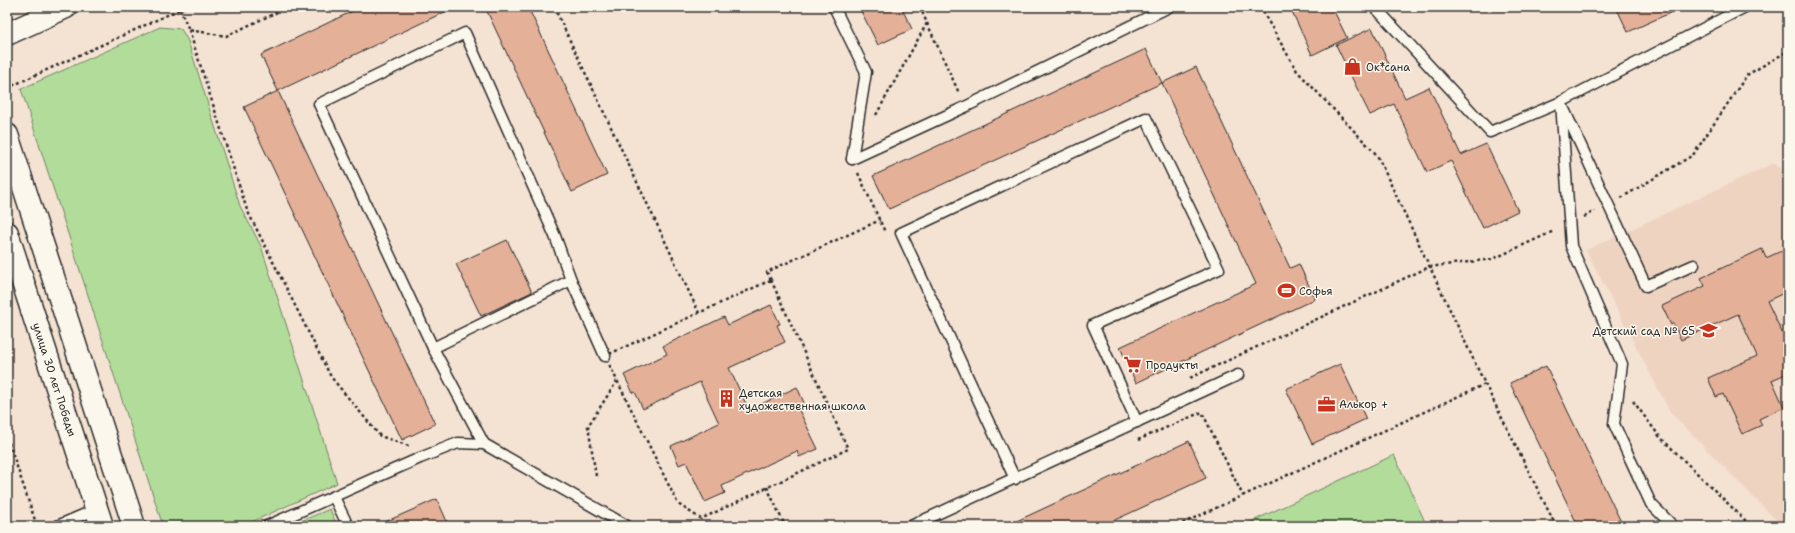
<svg xmlns="http://www.w3.org/2000/svg" width="1795" height="533" font-family="'Shantell Sans',sans-serif">
<rect width="100%" height="100%" fill="#f4e2d3"/>
<filter id="ink" filterUnits="userSpaceOnUse"><feTurbulence type="fractalNoise" baseFrequency=".025" numOctaves="2"/><feDisplacementMap in="SourceGraphic" scale="8" xChannelSelector="R" yChannelSelector="G"/><feConvolveMatrix kernelMatrix="1 2 1 2 8 2 1 2 1" color-interpolation-filters="sRGB"/></filter>
<g filter="url(#ink)">
<!-- built -->
<path fill="#efd3c1" d="M1774 163 1788 174V526H1782L1670 412 1586 250Z"/>
<!-- green -->
<g fill="#b2dc9a" stroke="#6e8462">
<path d="M160 27 181 29 188 41 240 206 261 246 337 483 243 526H163L21 89Z"/>
<path d="M1394 455 1427 526H1242Z"/>
<path d="M330 509 337 526H289Z"/>
</g>
<!-- building -->
<g fill="#e4b098" stroke="#2b2b2b">
<path d="M361 7H455L278 91 261 55Z"/>
<path d="M485 7H528L607 175 572 192Z"/>
<path d="M859 7H901L912 29 878 45Z"/>
<path d="M1290 7H1332L1347 38 1312 55Z"/>
<path d="M1616 7H1683L1628 32Z"/>
<path d="M1372 28 1405 98 1429 87 1461 155 1486 144 1518 211 1483 228 1451 161 1427 172 1394 104 1370 115 1336 45Z"/>
<path d="M1146 49 1162 83 889 209 873 176Z"/>
<path d="M1196 67 1290 268 1299 264 1315 299 1136 383 1120 347 1256 284 1162 83Z"/>
<path d="M278 91 435 424 402 440 244 107Z"/>
<path d="M507 240 532 292 481 316 456 264Z"/>
<path d="M1788 248V291L1767 301 1788 345V373L1772 380 1784 407 1759 419 1762 425 1742 434 1723 394 1716 397 1708 378 1757 356 1738 314 1681 340 1673 323 1671 325 1662 306 1705 286 1701 278 1762 249 1766 258Z"/>
<path d="M771 305 780 324 777 325 785 342 729 368 749 410 797 387 805 405 798 408 818 449 799 457 797 451 747 474 722 486 725 493 705 502 686 462 679 465 671 446 719 423 700 382 643 409 635 392 633 393 624 375 667 354 663 346 724 317 728 325Z"/>
<path d="M1340 364 1366 419 1312 444 1286 389Z"/>
<path d="M1546 366 1623 526H1578L1510 383Z"/>
<path d="M1189 441 1206 478 1102 526H1006Z"/>
<path d="M437 499 449 526H376Z"/>
</g>
<g fill="none" stroke-linecap="round" stroke-linejoin="round">
<defs>
<g id="lane">
<path d="M834 7 866 72 852 159"/>
<path d="M1375 7 1490 132 1561 102 1745 7"/>
<path d="M1561 102 1571 246 1622 364 1614 424 1651 504 1673 526"/>
<path d="M1563 107 1646 286 1694 265"/>
<path d="M852 159 965 107 1169 7"/>
<path d="M433 348 571 280"/>
<path d="M484 444 433 348 319 104 465 33 555 236 571 280 605 356"/>
<path d="M1015 479 901 233 1146 118 1219 269 1093 325 1137 422"/>
<path d="M334 497 348 526"/>
<path d="M57 526 97 509"/>
<path d="M267 526 420 458 458 443 484 444 627 526"/>
<path d="M911 526 1238 375"/>
</g>
<g id="secondary">
<path d="M7 34 66 7"/>
<path d="M7 135 134 526"/>
<path id="s1" d="M7 233 102 526"/>
</g>
</defs>
<!-- lane casing -->
<use href="#lane" stroke="#2b2b2b" stroke-width="13"/>
<!-- secondary casing -->
<use href="#secondary" stroke="#2b2b2b" stroke-width="25"/>
<!-- path -->
<g stroke="#2b2b2b" stroke-width="2.5" stroke-dasharray="3 3" stroke-linecap="butt">
<path d="M554 7 699 313"/>
<path d="M180 9 189 30 226 36 288 7"/>
<path d="M927 23 959 93"/>
<path d="M189 30 247 210 331 377 380 436 409 446"/>
<path d="M7 88 185 7"/>
<path d="M876 115 927 23 920 7"/>
<path d="M858 173 885 232"/>
<path d="M1621 198 1693 155 1747 75 1788 51"/>
<path d="M1584 217 1595 211"/>
<path d="M771 280 848 449 701 519 678 504 605 356Z"/>
<path d="M771 280 767 272 880 220"/>
<path d="M1190 378 1429 267 1493 259 1554 231"/>
<path d="M1485 384 1556 526"/>
<path d="M1633 401 1660 437 1751 526"/>
<path d="M7 437 37 526"/>
<path d="M1138 440 1202 412 1243 496"/>
<path d="M596 476 588 426 617 381"/>
<path d="M767 487 785 526"/>
<path d="M1177 526 1485 384 1377 155 1297 71 1260 7"/>
</g>
<!-- lane -->
<use href="#lane" stroke="#fbf7ec" stroke-width="10"/>
<!-- secondary -->
<use href="#secondary" stroke="#fbf7ec" stroke-width="22"/>
</g>
</g>
<!-- icons -->
<defs>
<symbol id="shop-bare" viewBox="-9 -9 18 18"><path d="M-5-2.5h2.3a2.7 3.5 0 0 1 5.4 0H5L5.5 6h-11ZM-1.5-2.5h3a1.5 2.3 0 0 0-3 0Z" fill="#c8321e" stroke="#fbf7ec" stroke-width="2.5" paint-order="stroke"/></symbol>
<symbol id="stadium-bare" viewBox="-9 -9 18 18"><path d="M0-5a6.5 5 0 1 0 0 10a6.5 5 0 1 0 0-10ZM-3.5-1.8h7v3.6h-7Z" fill="#c8321e" stroke="#fbf7ec" stroke-width="2.5" paint-order="stroke"/></symbol>
<symbol id="school-bare" viewBox="-9 -9 18 18"><path d="M0-5L7-2L0 1L-7-2ZM-4 1L0 2.5L4 1V4Q0 6-4 4Z" fill="#c8321e" stroke="#fbf7ec" stroke-width="2.5" paint-order="stroke"/></symbol>
<symbol id="supermarket-bare" viewBox="-9 -9 18 18"><path d="M-6-5.5h2.5l.6 2H6L4.5 2H-2.5L-4.4-4H-6ZM-1.5 3.2a1.3 1.3 0 1 0 .1 0ZM3 3.2a1.3 1.3 0 1 0 .1 0Z" fill="#c8321e" stroke="#fbf7ec" stroke-width="2.5" paint-order="stroke"/></symbol>
<symbol id="building-bare" viewBox="-9 -9 18 18"><path d="M-4-6H4V6H1V3H-1V6H-4ZM-2.5-4.3h1.7v1.8h-1.7ZM.8-4.3h1.7v1.8H.8ZM-2.5-1h1.7V.8h-1.7ZM.8-1h1.7V.8H.8Z" fill="#c8321e" stroke="#fbf7ec" stroke-width="2.5" paint-order="stroke"/></symbol>
<symbol id="office-bare" viewBox="-9 -9 18 18"><path d="M-6-3h4V-5.5h4V-3h4V5H-6ZM-1-4.5V-3h2v-1.5ZM-6 0V1H6V0Z" fill="#c8321e" stroke="#fbf7ec" stroke-width="2.5" paint-order="stroke"/></symbol>
</defs>
<g fill-rule="evenodd">
<use href="#shop-bare" x="1340" y="54" width="25" height="25"/>
<use href="#stadium-bare" x="1274" y="278" width="25" height="25"/>
<use href="#school-bare" x="1696" y="318" width="25" height="25"/>
<use href="#supermarket-bare" x="1120" y="352" width="25" height="25"/>
<use href="#building-bare" x="714" y="386" width="25" height="25"/>
<use href="#office-bare" x="1314" y="392" width="25" height="25"/>
</g>
<g text-anchor="middle" stroke-width="3" stroke-linejoin="round" paint-order="stroke">
<!-- poi labels -->
<g font-size="11" fill="#2b2b2b" stroke="#fbf7ec" text-anchor="start">
<text x="1366" y="71">Ок*сана</text>
<text x="1299" y="295">Софья</text>
<text x="1695" y="335" text-anchor="end">Детский сад № 65</text>
<text x="1146" y="369">Продукты</text>
<text x="739" y="397">Детская<tspan x="739" dy="13">художественная школа</tspan></text>
<text x="1339" y="408">Алькор +</text>
</g>
<!-- street labels -->
<g font-size="11" fill="#2b2b2b" stroke="#fbf7ec">
<text dy="4" stroke="none"><textPath href="#s1" startOffset="154">улица 30 лет Победы</textPath></text>
</g>
</g>
<!-- margin -->
<rect width="1795" height="533" fill="none" stroke="#fbf7ec" stroke-width="24"/>
<rect x="12" y="12" width="1771" height="509" fill="none" stroke="#2b2b2b" stroke-width="1.5" filter="url(#ink)"/>
</svg>
